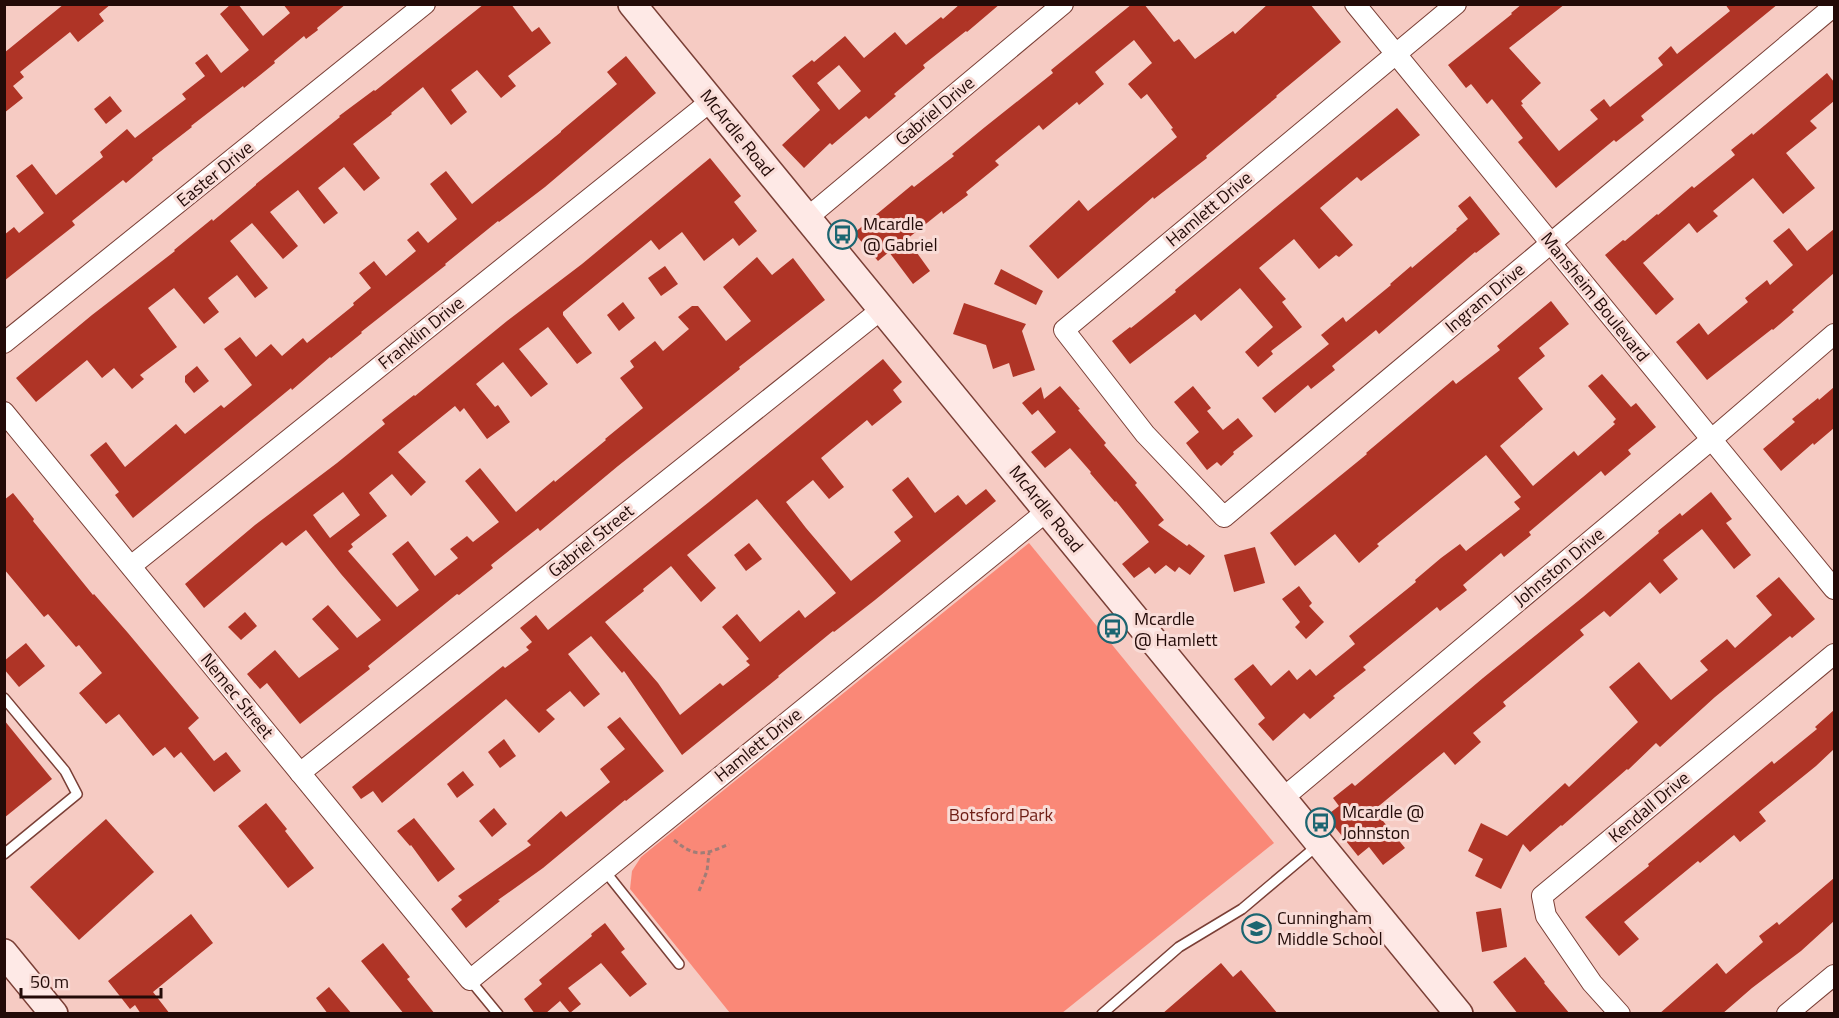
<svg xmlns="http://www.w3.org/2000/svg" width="1839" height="1018" font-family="'Titillium Web',sans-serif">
<rect width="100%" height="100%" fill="#f6cbc3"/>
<!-- green -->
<path fill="#fa8877" d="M1029 543 1274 843 1062 1013H730L630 889 632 871 641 857Z"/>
<!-- building -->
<g fill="#af3426" fill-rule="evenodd">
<path d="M64 4H111L99 14 104 21 78 42 70 32 20 72 24 77 13 86 23 98 4 113V53Z"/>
<path d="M231 4H238L263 36 290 13 283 4H346L317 28 318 30 306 39 304 36 274 61 275 63 244 88 243 86 191 126 192 127 152 158 153 160 126 183 123 180 72 221 75 225 4 281V235L14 227 19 233 44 213 16 176 32 164 56 195 103 157 100 152 127 129 135 138 186 99 182 94 205 76 195 63 207 54 221 73 249 50 220 14Z"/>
<path d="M484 4H511L532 32 539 27 551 43 508 76 516 86 501 98 477 70 451 90 467 112 451 125 423 87 391 113 392 114 353 144 380 178 364 191 344 167 318 188 338 213 324 224 298 190 270 212 298 246 283 259 252 223 230 241 268 288 255 298 237 275 208 298 219 312 204 324 174 288 148 308 177 347 140 375 144 379 132 389 114 368 102 378 87 360 36 402 16 378 92 315 175 251 174 250 212 219 213 221 256 185V184L340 117 339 116 374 90 375 91Z"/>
<path d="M960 4H1000L967 32 966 31 923 65 925 68 894 94 896 96 869 119 866 116 832 145 830 143 804 168 782 145 820 110 792 76 812 60 814 62 845 36 864 58 895 32 906 45 941 17 943 19ZM839 65 861 91 839 110 817 83Z"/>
<path d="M1132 4H1144L1174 42 1179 39 1195 59 1233 31 1235 34 1268 4H1310L1341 42 1276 96 1277 97 1206 156 1207 158 1154 199 1153 197 1058 279 1029 246 1079 200 1088 211 1177 137 1171 129 1173 128 1147 94 1141 99 1128 84 1152 63 1134 40 1095 72 1104 84 1079 105 1077 102 1043 130 1039 125 995 161 999 165 966 192 968 195 943 214 942 211 907 239 930 271 913 284 889 252 878 261 854 233 912 185 914 187 954 156 952 154 985 127 1053 73 1051 70Z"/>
<path d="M1522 4H1565L1509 48 1541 83 1521 101 1523 104 1521 105 1559 151 1598 119 1590 110 1604 99 1610 107 1663 65 1658 58 1671 46 1677 54 1730 11 1725 4H1778L1641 116 1644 120 1616 142 1614 140 1556 188 1518 142 1523 138 1492 99 1487 104 1471 84 1466 88 1448 65 1512 14 1511 13Z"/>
<path d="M626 56 656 93 545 187 499 222 498 221 445 264 446 265 361 332 362 333 331 358 330 357 292 390 291 388 133 518 115 495 119 492 90 455 106 442 125 467 176 424 185 434 221 405 224 408 252 385 224 349 240 337 256 357 271 344 282 356 303 338 307 343 354 305 353 303 371 288 359 273 374 261 386 276 416 251 407 240 418 231 428 243 457 219 430 184 446 171 472 204 561 132V131L617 84 607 72Z"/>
<path d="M1827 73 1834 82V101L1810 121 1817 128 1786 153 1815 188 1783 214 1753 178 1713 211 1718 216 1697 233 1689 223 1643 263 1674 299 1656 315 1605 255 1623 240 1625 241 1657 214 1658 215 1692 186 1694 188 1735 155 1731 150 1752 133 1753 135Z"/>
<path d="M110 96 122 111 106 124 94 109Z"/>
<path d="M1397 108 1420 135 1361 181 1357 177 1320 208 1353 245 1339 257 1336 255 1319 269 1294 239 1259 268 1286 299 1282 302 1302 327 1271 351 1273 354 1258 367 1245 352 1273 327 1240 288 1201 321 1195 314 1130 364 1112 341 1130 327 1131 328 1176 292 1175 290Z"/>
<path d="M710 158 741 196 734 202 757 231 739 246 733 238 704 261 682 232 659 250 651 240 563 312V315L592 353 577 364 548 327 519 349 548 384 531 397 503 362 476 384 495 407 498 405 510 422 487 439 464 408 460 412 455 406 398 452 426 482 411 496 392 474 369 493 387 516 351 544 353 547 348 551 397 607 419 590 392 554 408 541 435 576 458 558 450 549 467 536 473 542 499 522 465 481 480 468 516 512 554 480 555 482 606 440 605 439 643 408 620 378 634 367 630 361 655 341 663 351 689 329 678 317 692 306H698L726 341 751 321 723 287 757 257 772 275 793 258 825 300 739 367 740 369 618 466 540 531 538 528 491 565 493 568 459 595 457 594 368 666 370 669 300 724 267 683 260 689 247 674 275 650 299 678 339 649 312 619 328 605 357 638 381 620 341 574 306 530 286 546 282 542 204 608 185 584 255 525 337 463 385 424 382 420 414 395 415 396 507 321 582 264ZM343 492 360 515 330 538 313 515Z"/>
<path d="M1470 196 1500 234 1476 253 1475 252 1379 334 1376 330 1332 366 1335 370 1311 389 1308 385 1275 413 1262 398 1329 344 1321 335 1343 317 1346 322 1391 285 1390 284 1411 266 1412 268 1457 230 1456 229 1468 219 1458 206Z"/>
<path d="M1789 228 1807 251 1834 229V273L1792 310 1794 312 1773 330 1772 329 1707 380 1676 342 1699 323 1708 335 1748 302 1745 298 1767 280 1770 285 1793 265 1773 241Z"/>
<path d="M665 266 678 284 661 296 648 278Z"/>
<path d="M1001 269 1043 291 1036 305 994 284Z"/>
<path d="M1551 301 1569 324 1539 348 1545 356 1518 378 1543 409 1500 446 1533 486 1574 451 1578 456 1615 424 1613 422 1616 419 1588 386 1602 374 1631 407 1636 403 1656 427 1628 450 1631 454 1605 476 1601 471 1529 532 1531 535 1504 557 1501 553 1463 585 1467 590 1440 611 1437 607 1363 667 1366 670 1333 696 1335 698 1310 719 1304 713 1273 741 1258 724 1265 718 1234 679 1253 664 1271 686 1289 670 1297 680 1310 669 1316 676 1355 644 1349 636 1416 582 1415 580 1441 558 1460 544 1466 551 1520 509 1514 502 1521 497 1486 455 1377 544 1379 546 1359 563 1335 534 1295 566 1270 533 1367 454 1366 453 1453 380 1456 384 1500 350 1497 346Z"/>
<path d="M623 302 635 318 619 331 607 315Z"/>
<path d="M964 303 1026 324 1022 331 1035 370 1013 377 1009 363 993 369 986 345 953 334Z"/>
<path d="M883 359 902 382 893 390 902 402 872 426 867 420 821 458 844 487 829 499 813 480 786 502 806 528 851 581 901 541 894 532 913 517 892 490 908 477 935 513 958 495 966 505 986 489 996 501 875 600 834 632 833 631 778 676 779 677 682 755 624 671 622 673 591 636 568 654 600 694 584 707 570 691 546 710 555 719 539 733 506 699 382 803 373 791 361 799 352 787 503 666 505 668 529 650 526 647 532 642 520 628 536 615 548 630 709 502ZM757 499 836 593 805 618 799 610 760 642 737 614 722 627 749 659 746 661 750 665 723 686 720 683 680 715 658 683 605 622 644 591 643 589 671 566 701 602 716 588 687 555Z"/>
<path d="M197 366 209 381 194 393 185 382V376Z"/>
<path d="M1060 386 1080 409 1078 410 1106 443 1104 445 1137 483 1135 485 1164 520 1158 525 1187 546 1189 544 1205 556 1190 575 1179 567 1175 572 1166 565 1155 574 1149 567 1134 578 1122 564 1149 542 1116 501 1115 502 1090 473 1091 472 1070 448 1045 468 1031 452 1056 432 1038 410 1032 415 1022 403 1041 387 1044 399Z"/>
<path d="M1193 386 1211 408 1207 411 1223 430 1238 418 1253 436 1233 452 1234 454 1221 466 1217 462 1207 470 1186 443 1199 432 1174 402Z"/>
<path d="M1834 387V428L1814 445 1813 443 1781 471 1763 449 1795 422 1792 419 1818 398 1819 400Z"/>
<path d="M1711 492 1732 519 1726 523 1751 555 1734 569 1702 529 1663 560 1678 579 1660 594 1650 582 1610 617 1604 611 1580 630 1584 635 1503 702 1506 706 1473 733 1481 742 1455 765 1444 752 1374 810 1405 848 1383 865 1369 847 1358 856 1326 816 1339 806 1333 798 1352 783 1355 786 1483 678 1583 597 1659 533 1658 531 1680 513 1682 516Z"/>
<path d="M13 493 34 519 33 521 93 595 94 594 128 633 199 718 188 728 214 761 226 752 241 771 214 792 181 752 174 758 165 747 153 756 119 714 106 724 79 693 102 673 79 645 76 647 48 614 44 617 4 569V500Z"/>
<path d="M749 543 762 559 746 571 734 555Z"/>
<path d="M1255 547 1265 583 1234 592 1224 555Z"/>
<path d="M1779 577 1815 619 1792 638 1790 636 1715 697 1660 747 1656 743 1628 770 1627 769 1562 826 1561 825 1530 852 1523 844 1501 889 1475 876 1483 859 1468 851 1481 823 1507 836 1565 783 1569 787 1638 722 1609 687 1639 662 1671 700 1708 670 1700 661 1727 639 1735 648 1772 615 1756 596Z"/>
<path d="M1299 586 1312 603 1309 606 1324 622 1306 639 1295 627 1300 622 1282 599Z"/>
<path d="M245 612 257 626 241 640 228 627Z"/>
<path d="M26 643 45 666 19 687 4 669V661Z"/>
<path d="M1834 710V749L1816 766 1759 812 1766 821 1740 842 1734 835 1700 863 1698 861 1624 922 1639 939 1619 956 1585 917 1649 866 1648 864 1772 761 1774 764 1817 729 1815 727Z"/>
<path d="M620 717 664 771 626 801 625 800 543 868 498 900 500 901 466 928 451 909 462 900 458 896 531 845 527 841 561 811 566 817 610 782 600 769 625 749 607 727Z"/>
<path d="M4 720 52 779 4 818Z"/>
<path d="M504 739 516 756 500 768 488 752Z"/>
<path d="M463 771 474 785 457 798 447 784Z"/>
<path d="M266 803 287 829 285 831 314 868 288 888 238 826Z"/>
<path d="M494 808 507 824 492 837 479 821Z"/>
<path d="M414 818 455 869 438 882 411 845 410 846 397 831Z"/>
<path d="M106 819 154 872 79 940 30 887Z"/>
<path d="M1834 878V921L1801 951 1752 988 1722 1014H1659L1717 963 1726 974 1763 942 1759 936 1777 922 1779 925Z"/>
<path d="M1501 908 1507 947 1482 952 1476 912Z"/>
<path d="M191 914 213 943 153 992 170 1014H141L135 1005 130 1009 108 981Z"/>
<path d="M605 923 625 949 621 952 647 984 630 997 601 963 568 988 581 1004 570 1013 560 1001 545 1014H535L524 999 542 984 539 980 592 936 591 934Z"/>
<path d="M383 943 410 977 407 979 435 1014H404L361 961Z"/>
<path d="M1525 957 1545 982 1544 983 1570 1014H1518L1493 982Z"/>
<path d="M1221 963 1233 977 1241 970 1278 1014H1162Z"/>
<path d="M329 987 352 1014H328L316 998Z"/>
</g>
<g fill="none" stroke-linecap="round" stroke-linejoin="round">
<defs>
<g id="service">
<path d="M4 698 65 771 77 794 4 854"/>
<path d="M604 870 679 964"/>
<path d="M470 980 498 1014"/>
<path d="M1102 1014 1179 947 1242 909 1318 845"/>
</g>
<g id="minor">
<path d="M1355 4 1834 589"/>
<path d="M1456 4 1064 330 1145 434 1224 517 1834 6"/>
<path d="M807 218 1063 4"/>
<path d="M4 343 425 4"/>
<path d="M4 412 470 980 1047 511"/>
<path d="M131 566 711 101"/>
<path d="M300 773 882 309"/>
<path d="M1283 798 1712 439 1834 334"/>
<path d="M1620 1014 1592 983 1546 916 1542 896 1834 654"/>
<path d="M1787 1014 1834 975"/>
</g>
<g id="secondary">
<path d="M632 4 1459 1014"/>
<path d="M4 953 54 1014"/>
</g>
</defs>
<!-- service casing -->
<use href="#service" stroke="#7a3f36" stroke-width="12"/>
<!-- minor casing -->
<use href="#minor" stroke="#7a3f36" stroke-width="22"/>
<!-- secondary casing -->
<use href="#secondary" stroke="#7a3f36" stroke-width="30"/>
<!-- path -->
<g stroke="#a07d77" stroke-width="3" stroke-dasharray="4.5 3" stroke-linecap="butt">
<path d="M674 840C695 858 705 855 729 844"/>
<path d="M699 891 707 871 709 853"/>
</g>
<!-- service -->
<use href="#service" stroke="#fff" stroke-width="9"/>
<!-- minor -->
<use href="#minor" stroke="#fff" stroke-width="20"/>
<!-- secondary -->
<use href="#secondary" stroke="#fee9e6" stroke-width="27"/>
</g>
<!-- icons -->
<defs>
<symbol id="bus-ring" viewBox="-11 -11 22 22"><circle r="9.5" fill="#f9dcd7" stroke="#1b6571" stroke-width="1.5"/><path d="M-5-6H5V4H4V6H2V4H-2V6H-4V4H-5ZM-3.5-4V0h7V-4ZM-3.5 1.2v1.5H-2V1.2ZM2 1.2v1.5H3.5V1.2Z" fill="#1b6571"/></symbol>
<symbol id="school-ring" viewBox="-11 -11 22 22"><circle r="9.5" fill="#f9dcd7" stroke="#1b6571" stroke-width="1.5"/><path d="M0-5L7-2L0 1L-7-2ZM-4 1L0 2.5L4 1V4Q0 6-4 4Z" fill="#1b6571"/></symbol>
</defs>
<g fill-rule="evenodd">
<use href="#bus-ring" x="826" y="218" width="33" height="33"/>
<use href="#bus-ring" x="1096" y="612" width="33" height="33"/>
<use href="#bus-ring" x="1304" y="806" width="33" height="33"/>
<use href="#school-ring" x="1240" y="912" width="33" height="33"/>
</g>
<g text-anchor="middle" stroke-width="6" stroke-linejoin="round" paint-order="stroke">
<!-- street labels -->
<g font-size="18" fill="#230b08" stroke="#f9dcd7">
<text transform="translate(935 111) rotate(-40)" y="6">Gabriel Drive</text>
<text transform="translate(737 133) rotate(51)" y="6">McArdle Road</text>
<text transform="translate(215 174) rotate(-39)" y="6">Easter Drive</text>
<text transform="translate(1209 209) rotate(-40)" y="6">Hamlett Drive</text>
<text transform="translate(1595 297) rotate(51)" y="6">Mansheim Boulevard</text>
<text transform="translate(1485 298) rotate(-40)" y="6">Ingram Drive</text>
<text transform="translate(421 333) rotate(-39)" y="6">Franklin Drive</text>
<text transform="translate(1046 509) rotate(51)" y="6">McArdle Road</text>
<text transform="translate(591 541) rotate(-39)" y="6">Gabriel Street</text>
<text transform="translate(1559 567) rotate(-40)" y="6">Johnston Drive</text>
<text transform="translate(237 696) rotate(51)" y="6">Nemec Street</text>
<text transform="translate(758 745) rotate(-39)" y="6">Hamlett Drive</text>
<text transform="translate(1649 807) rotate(-40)" y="6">Kendall Drive</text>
</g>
<!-- poi labels -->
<g font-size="18" fill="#230b08" stroke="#f9dcd7" text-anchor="start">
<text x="863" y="230">Mcardle<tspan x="863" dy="21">@ Gabriel</tspan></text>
<text x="1134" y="625">Mcardle<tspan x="1134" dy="21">@ Hamlett</tspan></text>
<text x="1342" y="818">Mcardle @<tspan x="1342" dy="21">Johnston</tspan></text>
<text x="1277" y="924">Cunningham<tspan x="1277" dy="21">Middle School</tspan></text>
</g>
<!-- park labels -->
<g font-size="18" fill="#6e1e15" stroke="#f9dcd7">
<text x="1001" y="821">Botsford Park</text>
</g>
</g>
<!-- border -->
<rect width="1839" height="1018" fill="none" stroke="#230b08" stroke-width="12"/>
<!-- scale -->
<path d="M21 988v9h140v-9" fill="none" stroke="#230b08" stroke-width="3"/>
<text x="30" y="988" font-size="18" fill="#230b08" stroke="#f9dcd7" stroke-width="4.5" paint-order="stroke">50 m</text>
</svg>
